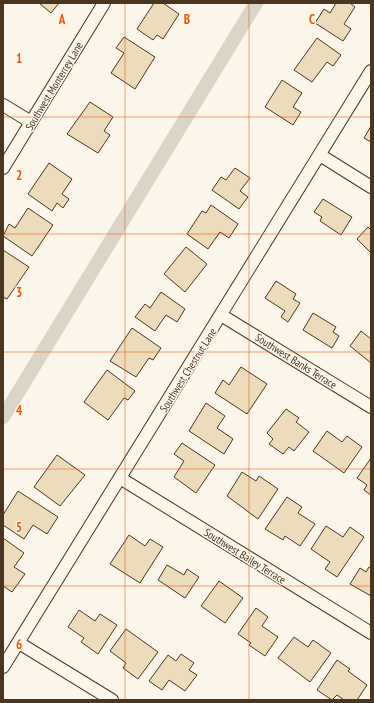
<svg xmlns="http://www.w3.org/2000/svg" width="374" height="703" font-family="'PT Sans Narrow',sans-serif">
<rect width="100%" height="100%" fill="#fbf6e9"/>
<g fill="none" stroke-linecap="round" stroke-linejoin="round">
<!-- canal -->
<path stroke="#dcd4c6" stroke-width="14" d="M3 417 256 3"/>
</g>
<!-- building -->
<g fill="#ecdcbc" stroke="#4a3520">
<path d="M39 3H59L51 13Z"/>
<path d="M154 3H163L179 14 163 39 157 35 153 40 137 29Z"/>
<path d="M336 3H350L355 7 344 24 351 29 343 41 315 23 324 9 330 13Z"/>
<path d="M124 37 155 57 135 89 111 73 124 53 116 48Z"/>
<path d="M317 38 341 55 333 66 327 62 312 82 294 70Z"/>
<path d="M282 80 302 93 293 107 301 112 293 125 265 107Z"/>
<path d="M90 102 113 117 104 131 110 135 98 153 67 134Z"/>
<path d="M371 126V142L364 138Z"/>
<path d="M49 163 72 179 62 194 69 199 63 208 57 203 52 211 28 194Z"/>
<path d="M235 168 250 178 240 191 248 197 239 209 212 190 221 177 226 180Z"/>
<path d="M323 199 352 217 341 235 320 221 322 217 314 212Z"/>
<path d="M211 205 238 224 229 238 220 232 208 249 187 234 202 211 206 213Z"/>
<path d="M28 208 53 225 32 256 3 236 9 224 15 228Z"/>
<path d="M368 227 371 230V253L357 239Z"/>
<path d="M186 247 207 264 185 292 164 274Z"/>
<path d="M3 250 29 267 7 299 3 297Z"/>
<path d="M276 281 296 294 293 299 300 303 288 322 281 317 285 311 265 298Z"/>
<path d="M161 292 185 309 177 322 166 315 155 331 135 317 145 304 150 308Z"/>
<path d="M313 313 336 327 333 332 339 336 332 348 303 330Z"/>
<path d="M132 328 161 348 153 360 149 358 136 377 110 361Z"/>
<path d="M361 331 371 339V363L350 346Z"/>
<path d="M241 367 267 384 247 414 215 393 223 380 229 385Z"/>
<path d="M107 370 135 391 128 400 124 398 108 420 84 402Z"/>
<path d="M206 403 225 416 217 428 233 439 224 454 189 431Z"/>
<path d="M286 409 299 418 296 422 309 432 294 451 289 447 283 454 269 444 273 439 267 433Z"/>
<path d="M327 431 342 442 347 436 362 447 344 473 313 451Z"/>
<path d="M182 443 215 465 196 493 174 477 184 461 174 454Z"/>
<path d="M57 455 85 475 60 506 34 487Z"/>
<path d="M371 458V495L364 490 367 485 357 478Z"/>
<path d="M242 472 256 481 259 476 278 489 258 519 227 496Z"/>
<path d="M18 491 58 517 47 534 33 525 24 539 3 525V515Z"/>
<path d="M287 497 302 507 298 513 315 524 300 546 285 536 283 540 265 529Z"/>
<path d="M326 526 343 537 350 527 364 537 337 577 325 569 330 562 311 549Z"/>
<path d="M129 535 145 546 150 539 163 547 140 583 110 564Z"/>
<path d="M3 538 24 553 14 567 25 574 12 592 3 586Z"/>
<path d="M167 565 184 575 187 569 199 577 185 598 158 580Z"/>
<path d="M369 567 371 568V596L350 584 360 568 366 572Z"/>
<path d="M219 581 243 598 225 623 201 606Z"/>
<path d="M256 608 268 617 262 626 278 637 265 656 249 645 251 643 238 634Z"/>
<path d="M79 610 95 621 100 614 117 625 98 654 81 642 84 638 68 627Z"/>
<path d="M126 629 158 652 138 679 123 668 126 663 110 651Z"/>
<path d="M294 637 308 647 313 640 331 653 310 682 278 658Z"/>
<path d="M181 654 194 663 189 670 197 675 185 691 169 680 162 690 149 681 168 655 176 661Z"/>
<path d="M337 660 350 669 348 671 367 685 357 700H344L337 695 332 700 317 690Z"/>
</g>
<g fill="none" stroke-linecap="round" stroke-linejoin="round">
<defs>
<g id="street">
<path d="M3 105 31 122"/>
<path d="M320 155 371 187"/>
<path d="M3 168 104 3"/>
<path d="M221 315 371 407"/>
<path d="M120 478 371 633"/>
<path d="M19 643 112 700"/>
<path d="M3 667 371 71"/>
</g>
</defs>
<!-- street casing -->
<use href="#street" stroke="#4a3520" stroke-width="14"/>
<!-- street -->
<use href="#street" stroke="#fbf6e9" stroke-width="12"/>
</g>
<!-- grid -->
<path fill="none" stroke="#e8590c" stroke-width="1" stroke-opacity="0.55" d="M125 3V700M249 3V700M3 117H371M3 234H371M3 352H371M3 469H371M3 586H371"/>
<g text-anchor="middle" stroke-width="3" stroke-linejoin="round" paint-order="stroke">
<!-- street labels -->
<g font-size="11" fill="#4a3520" stroke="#fbf6e9">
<text transform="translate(54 86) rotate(-59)" y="4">Southwest Monterrey Lane</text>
<text transform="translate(296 361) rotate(32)" y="4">Southwest Banks Terrace</text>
<text transform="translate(188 370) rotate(-58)" y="4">Southwest Chestnut Lane</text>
<text transform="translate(245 556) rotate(32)" y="4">Southwest Bailey Terrace</text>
</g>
</g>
<g font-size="13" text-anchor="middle" font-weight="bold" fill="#e8590c" stroke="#fbf6e9" stroke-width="3" stroke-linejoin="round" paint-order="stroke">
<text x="62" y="24">A</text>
<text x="187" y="24">B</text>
<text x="312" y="24">C</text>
<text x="19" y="63">1</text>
<text x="19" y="180">2</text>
<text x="19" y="297">3</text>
<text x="19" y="415">4</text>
<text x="19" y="532">5</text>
<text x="19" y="649">6</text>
</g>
<!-- border -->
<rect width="374" height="703" fill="none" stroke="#4a3520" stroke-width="8"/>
</svg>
